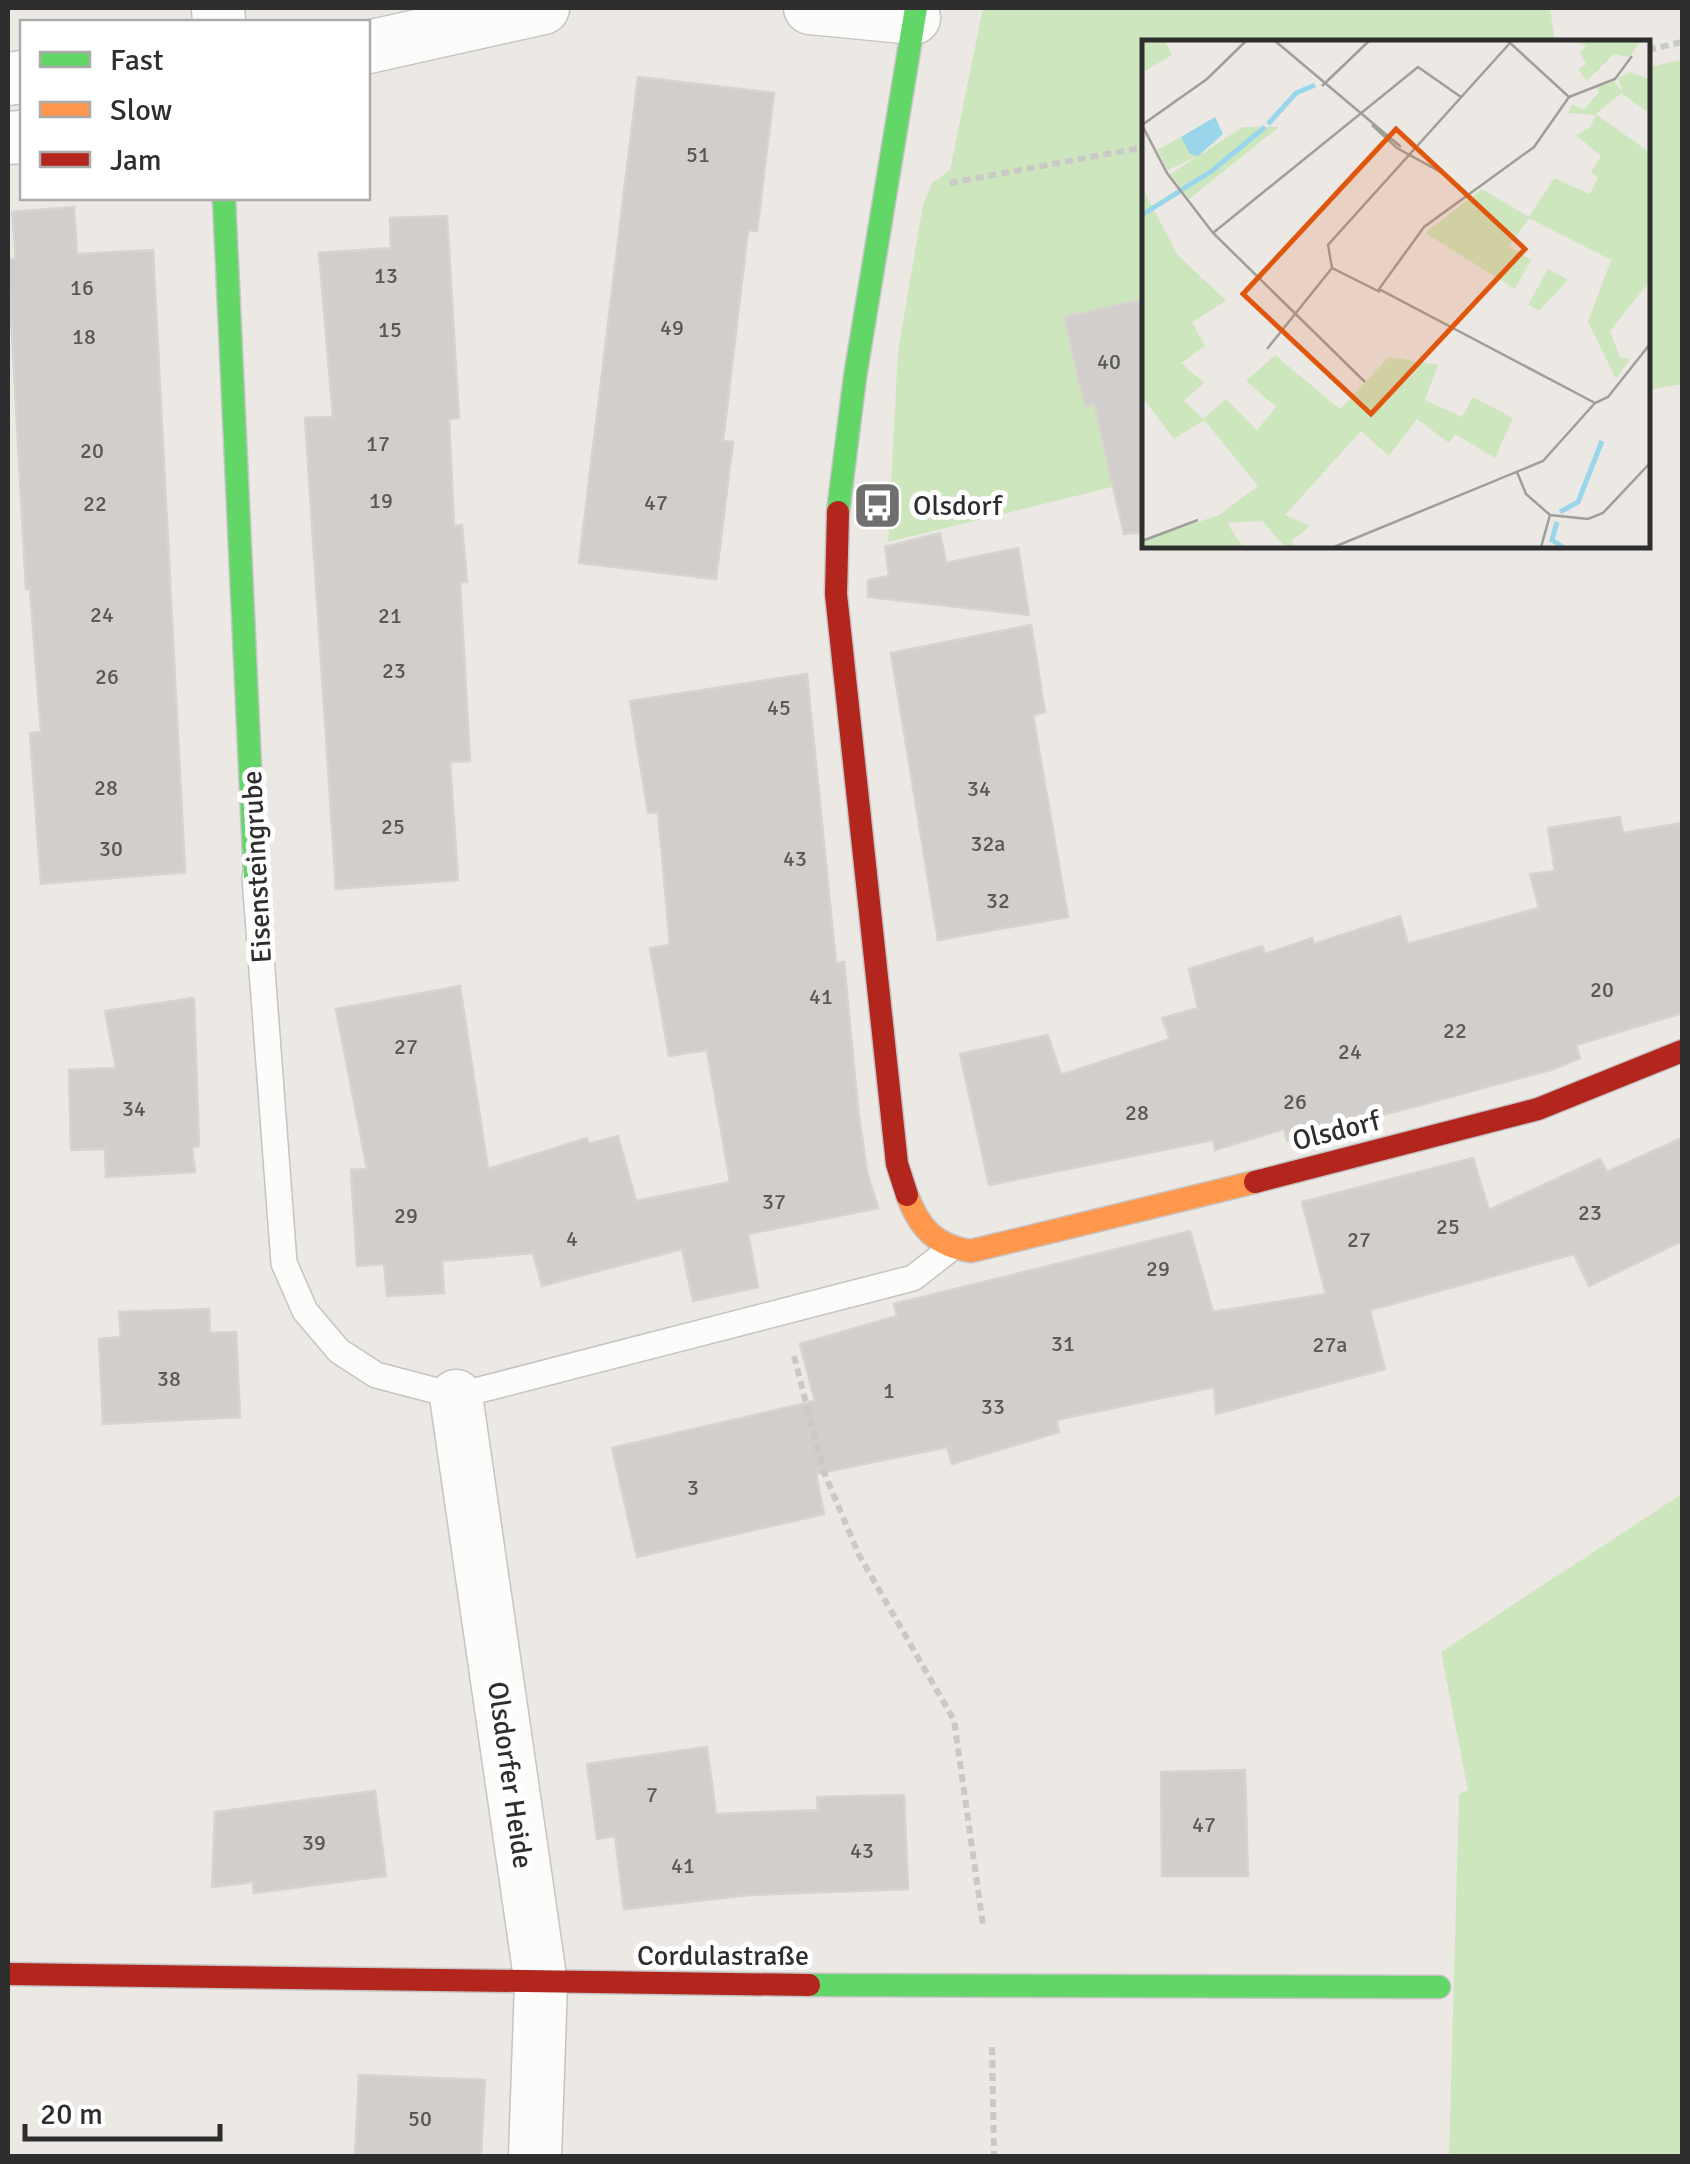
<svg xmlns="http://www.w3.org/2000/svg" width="1690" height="2164" font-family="Signika,sans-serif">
<rect width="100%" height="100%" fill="#ece8e4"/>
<!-- green -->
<g fill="#cee6be">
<path d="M983 8H1550L1555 42H1145V479L888 542 898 351 923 205 932 183 950 170Z"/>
<path d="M1682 60V384L1648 390V67Z"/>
<path d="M1682 1494V2156H1449L1459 1794 1468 1790 1441 1652Z"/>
</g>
<!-- building -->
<g fill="#d1cecb" stroke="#d7d4d0" stroke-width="2.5">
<path d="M638 77 774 93 757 231 748 230 723 441 733 442 716 579 579 563Z"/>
<path d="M74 207 77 254 153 250 185 872 41 884 30 733 41 732 30 589H26L8 259H16L12 212Z"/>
<path d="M447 216 459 418 449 419 454 526 462 525 467 582H460L470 761 450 762 458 880 336 889 305 418 333 417 319 253 391 248 390 218Z"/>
<path d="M1145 299V532L1124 534 1094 404 1085 406 1064 317Z"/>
<path d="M940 533 946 563 1018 548 1029 615 868 597V580L889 576 885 547Z"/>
<path d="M1031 625 1045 712 1033 715 1068 917 938 940 891 653Z"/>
<path d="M807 674 836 963 844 962 858 1109 867 1172 878 1208 748 1234 758 1287 693 1301 682 1249 542 1286 533 1253 442 1261 444 1293 387 1296 384 1264 357 1266 351 1170 367 1169 336 1009 460 986 488 1169 587 1138 589 1144 618 1136 636 1201 730 1182 707 1050 669 1056 650 948 670 945 658 812 648 813 630 701Z"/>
<path d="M1620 817 1623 833 1682 823V1013L1576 1045 1580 1058 1554 1069 1287 1141 1284 1129 1215 1150 1213 1140 989 1185 960 1054 1048 1035 1061 1075 1170 1039 1162 1018 1198 1008 1189 969 1262 946 1265 954 1312 938 1314 944 1400 916 1408 944 1539 908 1530 874 1555 871 1548 828Z"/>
<path d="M194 998 199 1146 192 1147 195 1172 106 1177 105 1149 71 1150 69 1070 116 1068 105 1011Z"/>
<path d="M1682 1138V1241L1589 1286 1574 1254 1370 1310 1385 1369 1216 1414 1214 1387 1056 1420 1059 1432 952 1464 947 1447 816 1474 824 1514 637 1557 612 1448 815 1401 800 1344 897 1316 894 1304 1190 1231 1213 1312 1326 1294 1302 1202 1473 1158 1489 1210 1600 1159 1607 1172Z"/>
<path d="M209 1309 210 1333 236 1332 240 1417 103 1424 99 1339 121 1337 119 1312Z"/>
<path d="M707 1747 716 1814 818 1810 817 1797 904 1795 908 1889 750 1895 624 1909 615 1836 597 1839 587 1764Z"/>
<path d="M1245 1770 1248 1876H1162L1161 1772Z"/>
<path d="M375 1791 386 1876 254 1893 253 1882 212 1887 215 1812Z"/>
<path d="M359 2075 485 2080 481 2156H355Z"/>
</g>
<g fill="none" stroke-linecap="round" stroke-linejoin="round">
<defs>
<path id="lane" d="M255 877 284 1263 305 1311 339 1351 376 1375 456 1396 913 1278 949 1250"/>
<g id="street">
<path d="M218 8 219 22"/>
<path d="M810 8 914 18"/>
<path d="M368 47 543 8"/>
<path d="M8 79 22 77"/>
<path d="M8 138 22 137"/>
<path d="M456 1396 541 1984 535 2156"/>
</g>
<g id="fast">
<path d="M224 198 255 877"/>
<path d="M838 512 855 377 916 8"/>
<path d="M809 1985 1439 1987"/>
</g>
<path id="slow" d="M907 1195C919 1228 936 1246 971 1251L1255 1182"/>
<g id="jam">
<path d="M838 512 836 594 897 1164 907 1195"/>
<path d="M1255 1182 1538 1109 1682 1051"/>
<path d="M8 1974 809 1985"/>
</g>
</defs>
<!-- lane casing -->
<use href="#lane" stroke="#c5c4c5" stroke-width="28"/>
<!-- street casing -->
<use href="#street" stroke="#c5c4c5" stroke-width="55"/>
<!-- fast casing -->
<use href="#fast" stroke="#c5c4c5" stroke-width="25"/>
<!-- slow casing -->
<use href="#slow" stroke="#c5c4c5" stroke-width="25"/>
<!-- jam casing -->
<use href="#jam" stroke="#c5c4c5" stroke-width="25"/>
<!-- path -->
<g stroke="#c9c9c8" stroke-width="6" stroke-dasharray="8 5" stroke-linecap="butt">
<path d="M1648 50 1682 42"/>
<path d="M950 183 1145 147"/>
<path d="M794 1356 823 1470 859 1555 954 1720 983 1925"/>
<path d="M992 2047 994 2156"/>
</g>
<!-- lane -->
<use href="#lane" stroke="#fcfcfb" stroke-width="25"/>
<!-- street -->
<use href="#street" stroke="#fcfcfb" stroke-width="52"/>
<!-- fast -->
<use href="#fast" stroke="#63d668" stroke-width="22"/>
<!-- slow -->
<use href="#slow" stroke="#ff974d" stroke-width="22"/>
<!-- jam -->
<use href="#jam" stroke="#b3261e" stroke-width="22"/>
</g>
<!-- icons -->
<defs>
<symbol id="bus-square" viewBox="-11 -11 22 22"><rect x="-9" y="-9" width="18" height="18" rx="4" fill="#706f6e" stroke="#fff"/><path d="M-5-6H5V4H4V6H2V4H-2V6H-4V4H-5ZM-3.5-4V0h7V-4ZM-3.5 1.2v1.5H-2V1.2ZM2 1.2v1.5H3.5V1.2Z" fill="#fff"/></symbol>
</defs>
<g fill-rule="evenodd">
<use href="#bus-square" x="850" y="478" width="55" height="55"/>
</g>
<g text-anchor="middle" stroke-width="10" stroke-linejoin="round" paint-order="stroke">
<!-- number labels -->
<g font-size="22" fill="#585857">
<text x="698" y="162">51</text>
<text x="386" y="283">13</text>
<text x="82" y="295">16</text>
<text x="672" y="335">49</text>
<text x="390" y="337">15</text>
<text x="84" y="344">18</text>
<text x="1109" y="369">40</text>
<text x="378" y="451">17</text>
<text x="92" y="458">20</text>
<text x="381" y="508">19</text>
<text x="656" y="510">47</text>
<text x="95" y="511">22</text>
<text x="102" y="622">24</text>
<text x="390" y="623">21</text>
<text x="394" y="678">23</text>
<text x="107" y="684">26</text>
<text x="779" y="715">45</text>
<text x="106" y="795">28</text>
<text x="979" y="796">34</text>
<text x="393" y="834">25</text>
<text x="988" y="851">32a</text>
<text x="111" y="856">30</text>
<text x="795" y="866">43</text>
<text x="998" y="908">32</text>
<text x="1602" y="997">20</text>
<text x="821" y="1004">41</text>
<text x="1455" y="1038">22</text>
<text x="406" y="1054">27</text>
<text x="1350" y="1059">24</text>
<text x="1295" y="1109">26</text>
<text x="134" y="1116">34</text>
<text x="1137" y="1120">28</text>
<text x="774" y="1209">37</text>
<text x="1590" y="1220">23</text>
<text x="406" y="1223">29</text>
<text x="1448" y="1234">25</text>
<text x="572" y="1246">4</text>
<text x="1359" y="1247">27</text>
<text x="1158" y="1276">29</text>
<text x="1063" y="1351">31</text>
<text x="1330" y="1352">27a</text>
<text x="169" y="1386">38</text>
<text x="889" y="1398">1</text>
<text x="993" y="1414">33</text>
<text x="693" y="1495">3</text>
<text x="652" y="1802">7</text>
<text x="1204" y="1832">47</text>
<text x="314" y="1850">39</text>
<text x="862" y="1858">43</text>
<text x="683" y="1873">41</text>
<text x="420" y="2126">50</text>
</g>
<!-- poi labels -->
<g font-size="28" fill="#2e2e2e" stroke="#fff" text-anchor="start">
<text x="913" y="515">Olsdorf</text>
</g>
<!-- street labels -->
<g font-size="28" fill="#2e2e2e" stroke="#fff">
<text transform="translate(256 867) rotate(-93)" y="10">Eisensteingrube</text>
<text transform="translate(1336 1130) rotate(-14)" y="10">Olsdorf</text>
<text transform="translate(511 1775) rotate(82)" y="10">Olsdorfer Heide</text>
<text x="723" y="1965">Cordulastraße</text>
</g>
</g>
<!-- overview -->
<g transform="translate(1142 40)">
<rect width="508" height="508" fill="#ece8e4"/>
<path d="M0 0H22L30 15 0 33ZM426 0H500L487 17 472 14 445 41 436 29 445 24 438 13 444 6ZM489 32 507 39V73L479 53 454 74 507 112V242L468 291 478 317 488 319 474 339 446 282 469 220 387 178 367 206 389 220 373 249 283 193 340 149 387 177 412 138 448 154 456 138 449 132 459 116 434 95 449 87 453 75 426 73 430 64 441 70 457 52 452 46 472 41 481 52 476 38ZM101 87H137L47 159 28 134ZM39 97 56 116 26 130 15 110ZM0 147 35 214 84 261 50 282 63 306 39 323 62 343 42 361 61 379 84 359 115 390 134 367 104 341 133 315 198 369 247 317 296 325 283 360 320 377 331 357 371 378 353 418 313 394 307 403 275 379 247 416 219 391 143 475 168 486 149 501 154 507H143L120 481 85 483 101 507H0V501L77 475 116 446 62 380 32 399 0 357ZM406 229 426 240 397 271 386 265Z" fill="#cee6be"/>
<path d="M73 77 81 94 56 116 48 114 39 97Z" fill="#99d6ec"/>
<path fill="none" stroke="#99d6ec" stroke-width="5" d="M126 84 154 53 173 45M0 175 71 130 123 87M418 472 436 462 460 401M415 482 410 500 421 507"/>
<path fill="none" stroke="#a09e9b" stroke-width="2.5" d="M105 0 65 39 0 85 25 133 71 193 223 342M132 0 259 107M366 1 427 57M180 46 228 0M427 57 392 107 282 187 237 249 453 363M427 57 473 39 490 16M230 85 255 108 304 135 323 155M71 193 276 27 319 57M238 252 190 228 186 205 368 3M125 309 190 228M375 432 384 454 408 475 446 479 461 473 508 423M0 501 56 480M192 507 401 421 453 363 466 357 508 304M399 507 408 475"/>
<path fill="#df570e" fill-opacity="0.15" stroke="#df570e" stroke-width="5" d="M254 89 383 209 229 374 101 254Z"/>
<rect width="508" height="508" fill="none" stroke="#2e2e2e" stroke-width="5"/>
</g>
<!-- border -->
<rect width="1690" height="2164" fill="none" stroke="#2e2e2e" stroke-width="20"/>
<!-- legend -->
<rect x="20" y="20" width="350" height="180" fill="#ffffff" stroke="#ababab" stroke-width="2.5"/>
<rect x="40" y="52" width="50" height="15" fill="#63d668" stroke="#ababab" stroke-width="2.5"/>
<text x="110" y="70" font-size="30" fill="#2e2e2e">Fast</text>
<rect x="40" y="102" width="50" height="15" fill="#ff974d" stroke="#ababab" stroke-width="2.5"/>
<text x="110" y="120" font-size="30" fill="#2e2e2e">Slow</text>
<rect x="40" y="152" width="50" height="15" fill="#b3261e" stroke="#ababab" stroke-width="2.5"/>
<text x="110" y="170" font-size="30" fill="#2e2e2e">Jam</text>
<!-- scale -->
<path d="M25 2124v15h195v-15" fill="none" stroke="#2e2e2e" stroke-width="5"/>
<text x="40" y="2124" font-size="30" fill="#2e2e2e" stroke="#ffffff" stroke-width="8" paint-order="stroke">20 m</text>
</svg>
